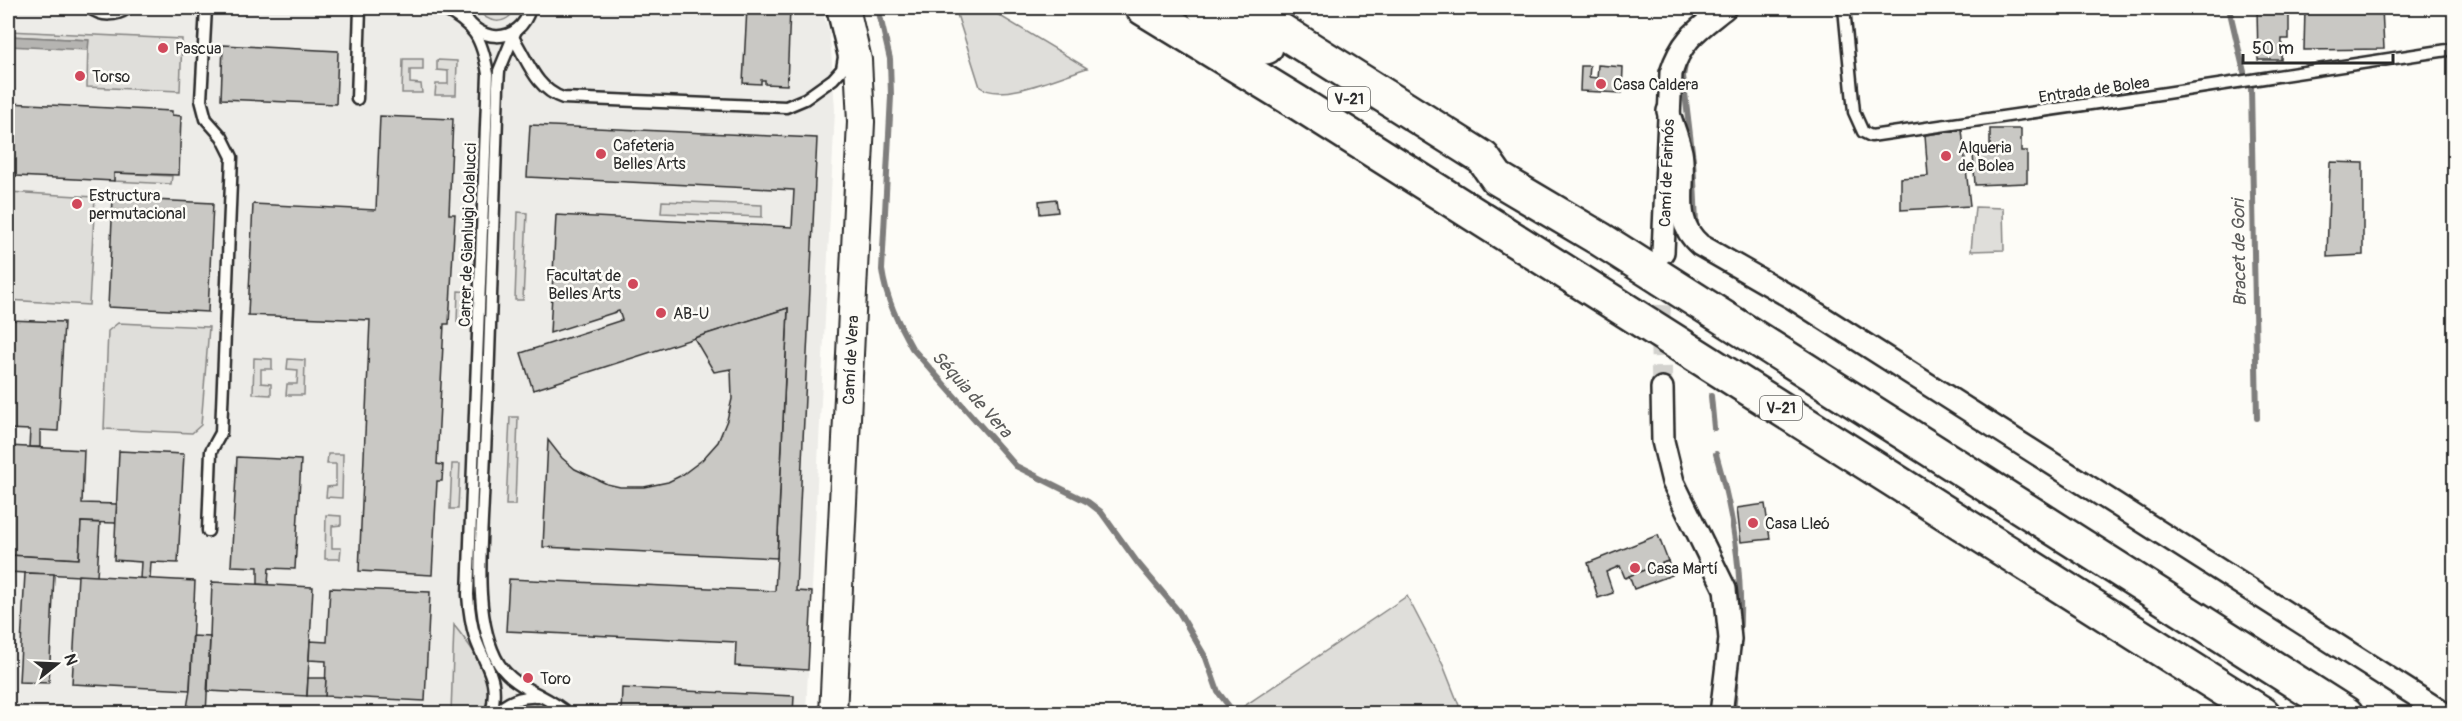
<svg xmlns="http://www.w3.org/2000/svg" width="2462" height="721" font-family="Pangolin,sans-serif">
<rect width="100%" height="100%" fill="#fdfcf7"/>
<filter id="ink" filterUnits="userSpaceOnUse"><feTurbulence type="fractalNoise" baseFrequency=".0167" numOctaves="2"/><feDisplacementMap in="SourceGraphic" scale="12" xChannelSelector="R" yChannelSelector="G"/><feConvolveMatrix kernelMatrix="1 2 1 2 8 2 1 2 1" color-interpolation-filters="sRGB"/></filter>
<g filter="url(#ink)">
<!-- built -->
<path fill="#edece8" d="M8 8H821L829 31 831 49 835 110 806 713H8Z"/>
<!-- green -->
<g fill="#dfdeda" stroke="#858482" stroke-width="1.5">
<path d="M478 8H515C508 26 486 25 478 8Z"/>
<path d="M955 8H987L1087 68C1061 76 1002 103 980 87Z"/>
<path d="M8 31 182 39 180 91 87 87 88 40 8 36Z"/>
<path d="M403 59H423V70H410V83L421 84 422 93H402Z"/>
<path d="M437 60 457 61 456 95H435L436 84H448V71L437 70Z"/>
<path d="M114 173 172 176 171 184 114 181Z"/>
<path d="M8 192 95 197 89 305 8 300Z"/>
<path d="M662 201 762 205V217L661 213Z"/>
<path d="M1975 207 2003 208 2004 250 1971 251Z"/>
<path d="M518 212 527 213 523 300H515Z"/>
<path d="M458 291 471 292 469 323 457 322Z"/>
<path d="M118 323 209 327 201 425 192 433 104 429 108 331Z"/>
<path d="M254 358 272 359V369H261V383L271 384V395L253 394Z"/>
<path d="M288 359 305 360 304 395H286L287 384H297L298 370 287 369Z"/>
<path d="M510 417H518L515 505H506Z"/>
<path d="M328 454H343L342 498 326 497 327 487 336 486V464H327Z"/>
<path d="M452 464H460L458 509H450Z"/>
<path d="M326 515 341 516V525L332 526V548H341L340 559H325Z"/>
<path d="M1407 596 1443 665 1462 713 1244 714 1240 709Z"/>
<path d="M454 625C470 647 507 687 480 713L451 714Z"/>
</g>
<!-- water -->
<path fill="#b5b4b1" stroke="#7e7d7b" stroke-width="1.5" d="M8 36 89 40 88 50 8 46Z"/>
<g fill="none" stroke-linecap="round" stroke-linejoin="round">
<!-- stream -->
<g stroke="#7e7d7b" stroke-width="6">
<path d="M878 8 890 59 891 96 882 270C886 299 898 323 912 348L1016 466 1088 502 1101 512 1137 562 1179 612 1206 658 1218 692 1235 714"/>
<path d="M2229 8 2244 72"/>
<path d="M1686 60 1683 76 1693 160 1696 223"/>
<path d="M2251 87 2257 418"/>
<path d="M1711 396 1714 428"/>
<path d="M1716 454C1733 513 1744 574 1739 637"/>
<path d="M1733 714 1736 674"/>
</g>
</g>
<!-- building -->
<g fill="#c9c8c4" stroke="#2b2b2b" stroke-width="1.5">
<path d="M747 8H790L787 85 765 84V80H761V84L743 83Z"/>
<path d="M2257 8H2289V39H2282L2281 60H2258Z"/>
<path d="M2305 8H2382L2384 49 2304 50Z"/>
<path d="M223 45 338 51 336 104 221 99Z"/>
<path d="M1598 65 1623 67 1622 93 1580 91 1581 66H1590L1589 77 1597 78Z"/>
<path d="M8 103 172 111V115L181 116 179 175 114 173V181L16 176V159L8 158Z"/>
<path d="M380 116 453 119 449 214H455L449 324H444L437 464 443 465 442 481H437L432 575 359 571 370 320 248 315 253 204 376 210Z"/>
<path d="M530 125 817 138 796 591 812 592 808 670 735 666 736 642 506 631 509 579 775 591 777 558 788 308 533 390 521 353 622 320 619 311 550 333 556 215 792 227 794 190 527 177Z"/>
<path d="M1990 129H2021V151H2027V183L1975 185 1973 153 1990 152Z"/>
<path d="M1962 130 1970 206 1901 210V178L1928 176 1925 135Z"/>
<path d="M8 158 16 159V176H8Z"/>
<path d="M2330 162 2363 163V255L2327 257Z"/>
<path d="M113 198 213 203 208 312 108 307Z"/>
<path d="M1056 199 1058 212 1040 214 1039 201Z"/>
<path d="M788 308 777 558 543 547 548 440 562 458 575 469 607 484 620 487H644L668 482 682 475 702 460 718 442 727 420 732 399 731 369 714 372 694 338Z"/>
<path d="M8 320 64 322 58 431 40 430V447H29L30 430 8 429Z"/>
<path d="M8 446 84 450 82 503 117 504 116 523 81 522 79 559 8 555Z"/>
<path d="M119 451 184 454 178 563 151 562 150 579H140L141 562 114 560Z"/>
<path d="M237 457 301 460 295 569 269 568 268 585 258 584V567L231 566Z"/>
<path d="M1765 504 1770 539 1741 542 1737 508Z"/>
<path d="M81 522 100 523 97 577 8 572V555L79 559Z"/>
<path d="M1658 535 1668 561 1625 578 1620 566 1606 572 1613 593 1598 598 1588 563Z"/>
<path d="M1668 561 1672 575 1634 589 1629 576Z"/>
<path d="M25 573 54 574 49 683 19 682Z"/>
<path d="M78 575 195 581 190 690 72 684Z"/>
<path d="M212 582 313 587 307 696 208 691Z"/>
<path d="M330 588 430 592 425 701 325 696 326 661 309 660 310 641 327 642Z"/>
<path d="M193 636 210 637 206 714H186L190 690Z"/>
<path d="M308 678H326L325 696H307Z"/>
<path d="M622 688 794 696 793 714H621Z"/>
</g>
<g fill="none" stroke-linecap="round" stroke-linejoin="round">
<!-- minor-tunnel -->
<path stroke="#d3d2ce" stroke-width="21" stroke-dasharray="21 10" stroke-linecap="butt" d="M1662 388 1660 316 1662 271"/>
<defs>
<g id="service">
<path d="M90 8C102 17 116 16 128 8"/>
<path d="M206 8 201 100 206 119 222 137 232 157 221 433 211 451 208 531"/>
<path d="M442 8C475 25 482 38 488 74L468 595C469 609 471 624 475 637 486 669 500 678 491 714"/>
<path d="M461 8C474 44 520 47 530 8"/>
<path d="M1844 8 1854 112 1863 132 1871 136 2166 93 2454 49"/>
<path d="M516 30 499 71 498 86C495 186 491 286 488 385 486 423 485 461 483 499 481 548 473 621 499 664 516 690 547 694 568 714"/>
<path d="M514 39C528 61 536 89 563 98L786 107 805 99 833 79 842 69 844 57 832 8"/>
<path d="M357 99 360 8"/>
<path d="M496 714C506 701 522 696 537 697"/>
</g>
<g id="minor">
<path d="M1668 111C1672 124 1678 138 1681 152 1687 185 1670 220 1700 245L1794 299 2445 714"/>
<path d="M1663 252 1671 73C1682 38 1699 29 1725 8"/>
<path d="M1662 388 1663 441 1673 482 1725 589 1730 639 1721 714"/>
</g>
<path id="tertiary" d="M833 714 861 122 858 60 846 8"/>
<g id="motorway">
<path d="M1143 8 1300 104 2263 714"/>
<path d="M1204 8 1266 47"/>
<path d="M1245 8 1483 158 1497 178 1600 239 2346 714"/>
</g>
</defs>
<!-- service casing -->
<use href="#service" stroke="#2b2b2b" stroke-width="15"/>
<!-- minor casing -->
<use href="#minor" stroke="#2b2b2b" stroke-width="26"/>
<!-- tertiary casing -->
<use href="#tertiary" stroke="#2b2b2b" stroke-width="30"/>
<!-- motorway casing -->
<use href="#motorway" stroke="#2b2b2b" stroke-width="38"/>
<!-- service -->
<use href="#service" stroke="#fdfcf7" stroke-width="10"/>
<!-- minor -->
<use href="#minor" stroke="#fdfcf7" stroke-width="21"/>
<!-- tertiary -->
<use href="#tertiary" stroke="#fdfcf7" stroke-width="26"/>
<!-- motorway -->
<use href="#motorway" stroke="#fdfcf7" stroke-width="33"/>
</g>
</g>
<!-- markers -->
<g fill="#d1495b" stroke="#fdfcf7" stroke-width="2">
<circle cx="163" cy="48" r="6"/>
<circle cx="80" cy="76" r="6"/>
<circle cx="1601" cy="84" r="6"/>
<circle cx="601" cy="154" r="6"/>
<circle cx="1946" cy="156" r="6"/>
<circle cx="77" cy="204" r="6"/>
<circle cx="633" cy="284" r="6"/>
<circle cx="661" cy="313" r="6"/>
<circle cx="1753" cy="523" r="6"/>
<circle cx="1635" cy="568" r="6"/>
<circle cx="528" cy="678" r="6"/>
</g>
<g text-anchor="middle" stroke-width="5" stroke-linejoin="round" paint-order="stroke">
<!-- shield labels -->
<g fill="#fdfcf7" stroke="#6a6a68" stroke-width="1.5">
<rect x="1328" y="87" width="42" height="24" rx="4.5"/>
<rect x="1760" y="396" width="42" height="24" rx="4.5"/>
</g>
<g font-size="15" font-weight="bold" fill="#2b2b2b">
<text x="1349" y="104">V-21</text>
<text x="1781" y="413">V-21</text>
</g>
<!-- poi labels -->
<g font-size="16" fill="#2b2b2b" stroke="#fdfcf7" text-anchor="start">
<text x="175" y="54">Pascua</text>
<text x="92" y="82">Torso</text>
<text x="1613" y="90">Casa Caldera</text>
<text x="613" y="151">Cafeteria<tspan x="613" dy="18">Belles Arts</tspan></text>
<text x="1958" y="153">Alqueria<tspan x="1958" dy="18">de Bolea</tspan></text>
<text x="89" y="201">Estructura<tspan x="89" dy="18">permutacional</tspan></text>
<text x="621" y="281" text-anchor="end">Facultat de<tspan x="621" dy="18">Belles Arts</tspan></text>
<text x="673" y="319">AB-U</text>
<text x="1765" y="529">Casa Lleó</text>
<text x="1647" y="574">Casa Martí</text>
<text x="540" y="684">Toro</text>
</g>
<!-- street labels -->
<g font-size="16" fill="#2b2b2b" stroke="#fdfcf7">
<text transform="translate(2094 89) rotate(-8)" y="6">Entrada de Bolea</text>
<text transform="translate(1666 173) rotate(-88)" y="6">Camí de Farinós</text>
<text transform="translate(467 235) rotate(-88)" y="6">Carrer de Gianluigi Colalucci</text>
<text transform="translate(850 360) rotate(-87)" y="6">Camí de Vera</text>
</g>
<!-- water labels -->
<g font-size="18" font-style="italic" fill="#5b5b5a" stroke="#fdfcf7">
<text transform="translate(2239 253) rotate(-91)" y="6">Bracet de Gori</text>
<text transform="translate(972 394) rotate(48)" y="6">Séquia de Vera</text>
</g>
</g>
<!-- margin -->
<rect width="2462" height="721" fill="none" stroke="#fdfcf7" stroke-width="30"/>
<rect x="15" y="15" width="2432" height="691" fill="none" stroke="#2b2b2b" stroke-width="2" filter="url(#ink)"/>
<!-- north arrow -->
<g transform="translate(57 664) rotate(72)" stroke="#fdfcf7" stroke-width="4.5" paint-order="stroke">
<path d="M0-4.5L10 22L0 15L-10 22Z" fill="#2b2b2b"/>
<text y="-9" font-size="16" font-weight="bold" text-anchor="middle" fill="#2b2b2b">N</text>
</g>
<!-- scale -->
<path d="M2243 54v9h150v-9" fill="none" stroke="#2b2b2b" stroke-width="3"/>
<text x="2252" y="54" font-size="18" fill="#2b2b2b" stroke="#fdfcf7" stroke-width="4.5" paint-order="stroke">50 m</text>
</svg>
